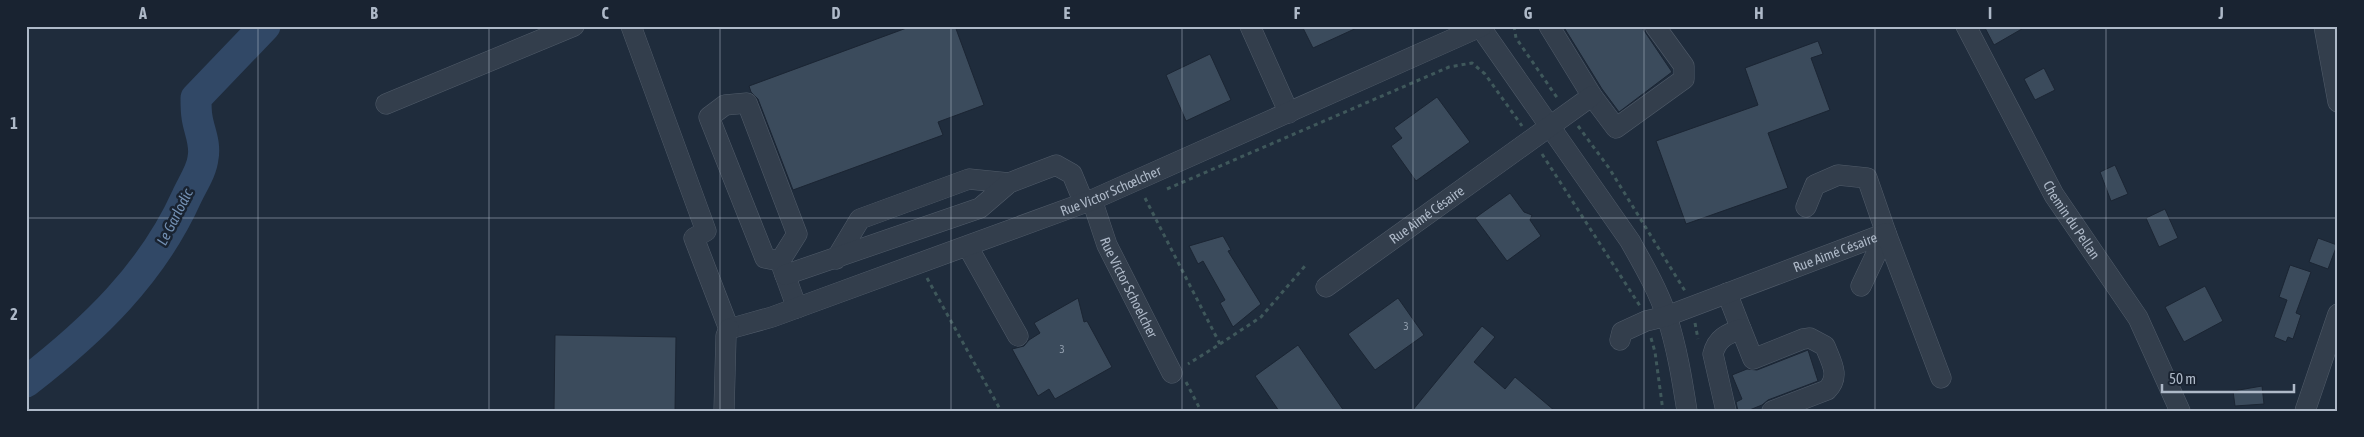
<svg xmlns="http://www.w3.org/2000/svg" width="2364" height="437" font-family="'Asap Condensed',sans-serif">
<rect width="100%" height="100%" fill="#1f2c3c"/>
<g fill="none" stroke-linecap="round" stroke-linejoin="round">
<!-- river -->
<path stroke="#314866" stroke-width="31" d="M26 382C93 330 152 274 187 196 192 185 202 170 203 158 206 143 199 131 197 117 196 111 196 104 196 98L265 26"/>
</g>
<!-- building -->
<g fill="#3b4b5c" stroke="#1b2533">
<path d="M912 26H955L984 105 938 122 943 135 793 190 758 99 751 92 749 86Z"/>
<path d="M1302 26H1361L1313 48Z"/>
<path d="M1569 26H1641L1672 72 1619 112 1602 89 1565 29Z"/>
<path d="M1984 26H2027L1994 45Z"/>
<path d="M1818 41 1823 54 1811 58 1830 110 1768 133 1788 188 1686 224 1656 141 1758 105 1745 68Z"/>
<path d="M1210 54 1231 100 1186 121 1166 75Z"/>
<path d="M2044 68 2055 90 2035 100 2024 79Z"/>
<path d="M1437 97 1470 142 1416 181 1391 146 1402 138 1394 128Z"/>
<path d="M2115 165 2128 194 2111 201 2100 172Z"/>
<path d="M1510 193 1524 212 1532 215 1530 220 1541 236 1507 261 1475 218Z"/>
<path d="M2165 209 2178 238 2159 247 2146 218Z"/>
<path d="M1223 236 1231 250 1228 251 1261 304 1233 327 1220 303 1225 300 1203 261 1198 264 1189 246Z"/>
<path d="M2318 238 2337 245 2328 269 2309 262Z"/>
<path d="M2290 265 2311 272 2296 313 2301 315 2293 339 2288 337 2286 342 2274 337 2287 300 2279 297Z"/>
<path d="M2205 286 2223 321 2184 342 2165 307Z"/>
<path d="M1078 298 1084 322 1087 321 1112 367 1055 399 1049 389 1038 396 1012 349 1024 346 1029 340 1040 333 1034 323Z"/>
<path d="M1398 298 1424 335 1375 370 1348 334Z"/>
<path d="M1482 326 1495 337 1474 362 1505 389 1515 377 1555 411H1412Z"/>
<path d="M555 335 676 337 675 411H554Z"/>
<path d="M1298 345 1344 411H1279L1255 376Z"/>
<path d="M1808 350 1818 381 1768 400 1762 405 1747 411H1738L1736 402 1742 399 1732 375 1747 369 1757 370Z"/>
<path d="M2262 386 2264 404 2235 406 2233 391Z"/>
</g>
<g fill="none" stroke-linecap="round" stroke-linejoin="round">
<defs>
<g id="minor">
<path d="M631 26 706 231 694 238 729 329"/>
<path d="M1250 26 1289 113"/>
<path d="M1549 26 1592 96 1616 128 1684 79V66L1655 26"/>
<path id="s1" d="M1966 26 2054 195 2138 318 2180 411"/>
<path d="M2324 26 2338 102"/>
<path d="M1481 28 1630 241C1644 266 1658 290 1667 317 1677 348 1682 379 1687 411"/>
<path d="M386 104 574 26"/>
<path id="s2" d="M1092 200 1107 245 1172 373"/>
<path d="M1806 207 1815 185 1838 175 1867 178 1886 233 1861 286"/>
<path d="M968 247 1018 336"/>
<path d="M836 259 860 219 969 179 1009 183"/>
<path d="M780 261 765 258 709 117 725 105 747 103 797 234 780 261 797 308"/>
<path d="M785 275 980 208 1009 183 1056 165 1072 174 1084 203"/>
<path id="s3" d="M1326 287 1592 96"/>
<path d="M1727 293 1741 329"/>
<path id="s4" d="M729 329 772 317 1092 200 1482 26"/>
<path id="s5" d="M1620 340 1622 332 1646 321 1667 316 1886 233 1941 378"/>
<path d="M724 411 726 336 729 329"/>
<path d="M1726 411 1713 354C1717 338 1727 334 1741 329L1753 359 1803 339 1810 338 1825 346C1831 362 1841 376 1827 390L1772 411"/>
<path d="M2305 411 2338 314"/>
</g>
</defs>
<!-- minor casing -->
<use href="#minor" stroke="#515c6a" stroke-width="21"/>
<!-- path -->
<g stroke="#3f585b" stroke-width="3" stroke-dasharray="4 4" stroke-linecap="butt">
<path d="M1514 26 1516 38 1558 99"/>
<path d="M1578 126 1609 168 1685 291"/>
<path d="M1542 154 1640 306"/>
<path d="M1167 189 1449 67 1472 63 1485 74 1522 126"/>
<path d="M1145 198 1220 344 1188 364"/>
<path d="M927 278 1001 411"/>
<path d="M1695 323 1698 339"/>
<path d="M1651 338 1655 352 1663 411"/>
<path d="M1220 344 1261 317 1305 266"/>
<path d="M1186 382 1201 411"/>
</g>
<!-- minor -->
<use href="#minor" stroke="#333e4c" stroke-width="20"/>
</g>
<!-- grid -->
<path fill="none" stroke="#aeb9c8" stroke-width="1" stroke-opacity="0.55" d="M258 26V411M489 26V411M720 26V411M951 26V411M1182 26V411M1413 26V411M1644 26V411M1875 26V411M2106 26V411M26 218H2338"/>
<g text-anchor="middle" stroke-width="5" stroke-linejoin="round" paint-order="stroke">
<!-- number labels -->
<g font-size="11" fill="#919ead">
<text x="1406" y="330">3</text>
<text x="1062" y="353">3</text>
</g>
<!-- street labels -->
<g font-size="14" fill="#aeb9c8" stroke="#192331">
<text dy="5" stroke="none"><textPath href="#s4" startOffset="406">Rue Victor Schœlcher</textPath></text>
<text dy="5" stroke="none"><textPath href="#s3" startOffset="124">Rue Aimé Césaire</textPath></text>
<text dy="5" stroke="none"><textPath href="#s1" startOffset="221">Chemin du Pellan</textPath></text>
<text dy="5" stroke="none"><textPath href="#s5" startOffset="236">Rue Aimé Césaire</textPath></text>
<text dy="5" stroke="none"><textPath href="#s2" startOffset="95">Rue Victor Schoelcher</textPath></text>
</g>
<!-- water labels -->
<g font-size="15" font-style="italic" fill="#7390b3" stroke="#192331">
<text transform="translate(175 217) rotate(-63)" y="5">Le Garlodic</text>
</g>
</g>
<!-- border -->
<rect width="2364" height="437" fill="none" stroke="#192331" stroke-width="55"/>
<!-- scale -->
<path d="M2162 384v8h132v-8" fill="none" stroke="#aeb9c8" stroke-width="2.5"/>
<text x="2169" y="384" font-size="15" fill="#aeb9c8" stroke="#192331" stroke-width="4" paint-order="stroke">50 m</text>
<rect x="28" y="28" width="2308" height="382" fill="none" stroke="#aeb9c8" stroke-width="2"/>
<g font-size="16" text-anchor="middle" font-weight="bold" fill="#aeb9c8">
<text x="143" y="19">A</text>
<text x="374" y="19">B</text>
<text x="605" y="19">C</text>
<text x="836" y="19">D</text>
<text x="1067" y="19">E</text>
<text x="1297" y="19">F</text>
<text x="1528" y="19">G</text>
<text x="1759" y="19">H</text>
<text x="1990" y="19">I</text>
<text x="2221" y="19">J</text>
<text x="14" y="129">1</text>
<text x="14" y="320">2</text>
</g>
</svg>
